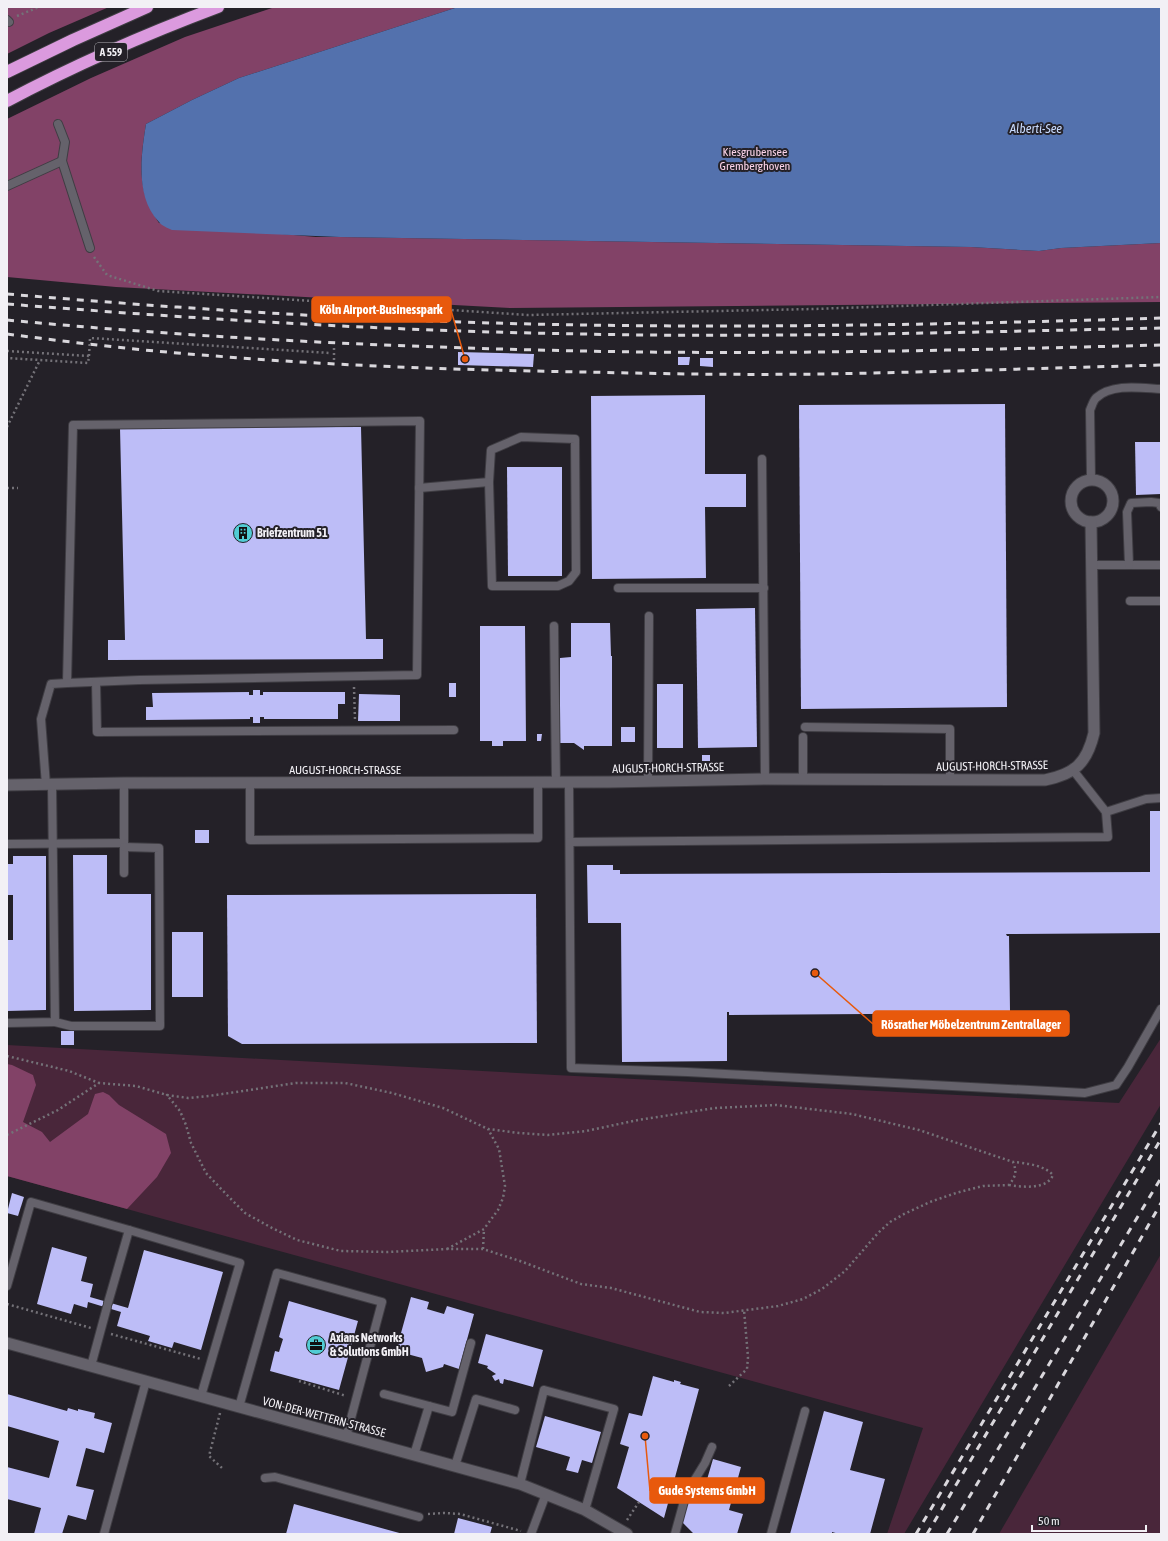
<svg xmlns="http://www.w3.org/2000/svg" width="1168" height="1541" font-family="'Asap Condensed',sans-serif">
<rect width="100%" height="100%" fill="#242128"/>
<!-- green -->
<g fill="#49263a">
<path d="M1161 1038V1104L904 1534H887L923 1428 7 1176V1045L555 1075 1119 1103Z"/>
<path d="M1161 1254V1534H999Z"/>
</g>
<!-- forest -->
<g fill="#824267">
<path d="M7 7H109L49 33 7 54Z"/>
<path d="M275 7H458L239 78 192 100 146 124C140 162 136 190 159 223L316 237H340L971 247 1039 251 1061 248 1161 243V302L510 308 116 287 7 277V119L91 78 185 37Z"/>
<path d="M7 1064 12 1065 33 1075 36 1085 23 1122 42 1132 50 1142 88 1114 95 1094 103 1092 109 1095 119 1105 166 1134 171 1153 157 1177 127 1209 7 1176Z"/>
</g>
<!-- water -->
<path fill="#5371ad" d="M458 7H1161V243L1061 248 1039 251 971 247 340 237 172 230C168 228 162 226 159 222 135 197 141 155 146 124L192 100 239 78Z"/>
<!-- building -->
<g fill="#bdbdf7">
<path d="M458 352 534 354 533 367 458 365Z"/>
<path d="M678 357H690L689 365H678Z"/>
<path d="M700 358H713V367L700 366Z"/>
<path d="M705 395V474H746V507H705L706 578 592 579 591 396Z"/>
<path d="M1005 404 1007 707 801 709 799 405Z"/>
<path d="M361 427 366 639H383V659L108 660V640H125L120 428Z"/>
<path d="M1135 442H1161V494L1136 495Z"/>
<path d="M507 467H562V576H508Z"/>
<path d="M755 608 757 747 698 748 696 609Z"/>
<path d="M571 623H610L611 656H612V746H584V750L574 743H560V658L571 657Z"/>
<path d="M480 626H525L526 741H503V746H492V741H480Z"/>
<rect x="449" y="683" width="7" height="14"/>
<rect x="657" y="684" width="26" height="64"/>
<path d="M253 690H260V695H263V692H345V704H338V719H264V717H260V723H253V717H250V719L146 720V707H153L152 693 249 692V695H253Z"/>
<path d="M359 694 400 695V721H358Z"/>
<rect x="621" y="727" width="14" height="15"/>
<path d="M537 734H542L541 741H537Z"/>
<rect x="702" y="755" width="8" height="6"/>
<path d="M1150 811H1161V933L1006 934 1007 936H1009L1010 1011H1007V1013L729 1015V1012H727V1061L622 1062 621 923H588L587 865H613V870H620V874L1150 872Z"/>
<rect x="195" y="830" width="14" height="13"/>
<path d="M73 855H107V894H151V1010L74 1011Z"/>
<path d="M13 856H46V1010L7 1011V940H13V895H7V864H13Z"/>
<path d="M536 894 537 1043 242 1044 228 1036 227 895Z"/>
<rect x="172" y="932" width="31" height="65"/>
<rect x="61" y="1031" width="13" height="14"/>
<path d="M12 1193 24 1197 18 1216 7 1213Z"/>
<path d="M52 1247 87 1257 81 1281 93 1284 90 1297 128 1308 144 1250 223 1272 201 1350 174 1342 172 1348 148 1341 150 1336 117 1326 121 1312 88 1302 87 1308 74 1304 71 1314 37 1304Z"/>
<path d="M411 1297 429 1302 427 1309 444 1314 447 1306 474 1314 459 1369 444 1364 443 1367 426 1372 422 1358 396 1351Z"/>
<path d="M289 1301 358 1321 339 1390 270 1371 275 1351 279 1352 283 1339 279 1337Z"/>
<path d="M486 1334 543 1350 533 1387 504 1379 503 1384 500 1383 499 1379 495 1381 492 1376 496 1374 487 1368 488 1366 478 1363Z"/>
<path d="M653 1376 674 1382V1380L681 1382 680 1384 699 1389 664 1518 617 1488 629 1447 620 1444 629 1413 642 1416Z"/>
<path d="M7 1394 67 1411 68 1408 78 1411V1409L95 1413 94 1418 112 1423 104 1453 86 1448 76 1486 94 1490 86 1520 68 1515 62 1534H34L41 1508 7 1499V1467L49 1478 59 1441 7 1426Z"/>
<path d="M824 1411 863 1422 850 1470 885 1479 870 1534H839L832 1532V1534H790Z"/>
<path d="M545 1416 601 1432 592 1463 582 1460 578 1473 566 1470 570 1457 536 1447Z"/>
<path d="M713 1459 741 1467 729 1510 743 1514 737 1534H694L682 1522 689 1496 701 1500Z"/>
<path d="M294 1504 403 1534H286Z"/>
<path d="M458 1518 492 1527 490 1534H454Z"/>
</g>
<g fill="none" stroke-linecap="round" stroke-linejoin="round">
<defs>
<g id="service">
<path d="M7 20 9 22"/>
<path d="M58 124 65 142 62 161 90 248"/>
<path d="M7 186 62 161"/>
<path d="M420 421 417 675 139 680 67 683 73 425Z"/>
<path d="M521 437 575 439 576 572 569 581 558 586H492L489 482 491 450Z"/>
<path d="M762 459 765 779"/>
<path d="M1091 479 1090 410C1092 406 1093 401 1096 398 1112 383 1141 388 1161 389"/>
<path d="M419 488 489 482"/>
<path d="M1092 565H1161"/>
<path d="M1129 565 1127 512 1131 503 1151 502 1159 503 1161 507"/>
<path d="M618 588H764"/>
<path d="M1130 601H1161"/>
<path d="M554 626 556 783"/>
<path d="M96 682 97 732 454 730"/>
<path d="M805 727 950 729V780"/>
<path d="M1073 770 1106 812 1146 799 1161 798"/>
<path d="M803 780V737"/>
<path d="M648 782 649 616"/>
<path d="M124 783V873"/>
<path d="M569 783 571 1068 687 1072 1085 1093 1116 1085 1128 1067 1161 1009"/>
<path d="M250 784V840L538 838V783"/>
<path d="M46 785 41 719 51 684 67 683"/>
<path d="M570 842 1108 837 1106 812"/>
<path d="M7 844 124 843"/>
<path d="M55 1022 71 1026H160L159 848 124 847"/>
<path d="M7 1023 55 1022 52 785"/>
<path d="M7 1286 31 1202 129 1230"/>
<path d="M108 1303 129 1230 240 1263 201 1396"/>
<path d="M91 1366 107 1307"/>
<path d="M384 1394 452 1412 471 1343"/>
<path d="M239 1407 277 1273 382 1302 346 1437"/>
<path d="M414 1455 429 1406"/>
<path d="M455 1466 476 1399 515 1410"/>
<path d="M265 1478 275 1477 419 1517"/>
<path d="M520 1484 544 1390 614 1409 585 1510"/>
<path d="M104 1534 146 1381"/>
<path d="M531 1534 546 1494"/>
<path d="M675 1534 686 1494 705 1463 712 1447"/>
<path d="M771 1534 805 1411"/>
</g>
<g id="minor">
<circle cx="1092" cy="501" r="21"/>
<path d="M7 785 124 783 609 782 765 779 1045 780C1075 774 1087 763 1094 733L1091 522"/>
<path d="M7 1343 520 1484 585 1510 627 1534"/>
</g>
<g id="motorway">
<path d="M7 72 73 40 147 7"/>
<path d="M7 101C75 65 146 34 218 7"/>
</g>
</defs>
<!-- service casing -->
<use href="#service" stroke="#3f3d43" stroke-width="10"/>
<!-- minor casing -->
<use href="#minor" stroke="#3f3d43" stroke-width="13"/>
<!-- motorway casing -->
<use href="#motorway" stroke="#3f3d43" stroke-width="14"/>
<!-- path -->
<g stroke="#747278" stroke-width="2.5" stroke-dasharray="2 3" stroke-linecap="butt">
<path d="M17 16 39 7"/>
<path d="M94 257 107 275 158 291 528 315 813 309 1161 297"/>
<path d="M7 351 89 356 88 363 7 358"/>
<path d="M334 360V346"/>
<path d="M7 427 40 360"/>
<path d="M7 488H18"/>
<path d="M354 687 355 720"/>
<path d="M7 1056 69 1071 99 1083"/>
<path d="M7 1135 58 1110 99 1083 136 1086 167 1095"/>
<path d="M1009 1185C1022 1187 1047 1190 1053 1175 1044 1165 1025 1163 1013 1162L919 1130 852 1114 776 1105 715 1108 638 1120 586 1131 548 1135 519 1133 488 1129 443 1108 392 1093 345 1083H296L209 1096 188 1098 167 1095 180 1111 186 1125 191 1143 206 1173 226 1194 245 1213 272 1228 297 1240 341 1251 388 1252 447 1249H483L520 1261 581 1284 611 1288 700 1312 724 1313 778 1306 803 1299 822 1289 845 1271 878 1233 890 1222 904 1214 930 1202 956 1193 983 1186 1009 1185C1016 1176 1017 1172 1013 1162"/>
<path d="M447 1249 484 1229 498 1210 503 1198 505 1186 499 1149 488 1129"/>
<path d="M483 1249 484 1229"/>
<path d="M7 1304 91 1328"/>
<path d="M111 1334 201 1359"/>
<path d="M299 1381 346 1396"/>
<path d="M729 1386 747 1369 748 1357 744 1310"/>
<path d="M220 1413 209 1456 222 1468"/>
<path d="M428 1514 444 1513 460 1514 521 1531"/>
<path d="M627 1520 639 1502"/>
</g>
<!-- service -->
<use href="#service" stroke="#65626b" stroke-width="8"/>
<!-- minor -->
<use href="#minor" stroke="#65626b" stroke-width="11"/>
<!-- motorway -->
<use href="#motorway" stroke="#db9ade" stroke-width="12"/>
<!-- rail -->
<g stroke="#d9d7dc" stroke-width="3" stroke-dasharray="7 7" stroke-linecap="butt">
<path d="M7 294C198 310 389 322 581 325 774 328 968 324 1161 318"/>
<path d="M7 304C198 319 389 331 581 334 774 338 968 332 1161 328"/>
<path d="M7 320C198 338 389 347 581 351 774 355 968 350 1161 345"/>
<path d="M7 334C76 343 145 351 215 356 339 366 462 370 586 372 665 374 745 375 824 374 937 372 1049 368 1161 365"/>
<path d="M916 1534 1161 1123"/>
<path d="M927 1534 1161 1139"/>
<path d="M947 1534 1161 1178"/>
<path d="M973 1534 1161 1203"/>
</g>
<!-- path-bridge -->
<path stroke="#747278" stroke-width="2.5" stroke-dasharray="2 3" stroke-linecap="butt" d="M89 356 90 338 330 353"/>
</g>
<!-- icons -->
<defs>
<symbol id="building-disc" viewBox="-11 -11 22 22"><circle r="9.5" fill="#51ccd4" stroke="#242128"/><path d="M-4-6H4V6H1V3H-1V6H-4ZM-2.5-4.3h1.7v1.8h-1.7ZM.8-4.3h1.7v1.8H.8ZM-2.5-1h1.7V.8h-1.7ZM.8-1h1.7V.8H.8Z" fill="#111"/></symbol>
<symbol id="office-disc" viewBox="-11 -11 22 22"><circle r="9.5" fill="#51ccd4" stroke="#242128"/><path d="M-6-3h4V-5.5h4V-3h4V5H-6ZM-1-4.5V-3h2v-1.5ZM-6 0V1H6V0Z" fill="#111"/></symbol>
</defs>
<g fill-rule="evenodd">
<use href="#building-disc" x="232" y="522" width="22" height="22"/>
<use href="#office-disc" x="305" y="1334" width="22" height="22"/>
</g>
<g text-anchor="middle" stroke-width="4" stroke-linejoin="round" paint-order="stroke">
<!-- shield labels -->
<rect fill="#242128" stroke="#b4b2b8" stroke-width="1" x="95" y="43" width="32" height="18" rx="3"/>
<g font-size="11" font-weight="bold" fill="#f2f0f5">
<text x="111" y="56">A 559</text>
</g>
<!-- park labels -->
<g font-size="12" fill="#fdd5ea" stroke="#242128">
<text x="755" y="156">Kiesgrubensee<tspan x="755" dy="14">Gremberghoven</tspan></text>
</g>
<!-- poi labels -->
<g font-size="12" font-weight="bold" fill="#f2f0f5" stroke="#242128" text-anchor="start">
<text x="257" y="537">Briefzentrum 51</text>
<text x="330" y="1342">Axians Networks<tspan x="330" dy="14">&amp; Solutions GmbH</tspan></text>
</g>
<!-- street labels -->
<g font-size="12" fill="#f2f0f5" stroke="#242128">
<text transform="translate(992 766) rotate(-1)" y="4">AUGUST-HORCH-STRASSE</text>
<text transform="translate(668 768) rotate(-1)" y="4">AUGUST-HORCH-STRASSE</text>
<text x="345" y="774">AUGUST-HORCH-STRASSE</text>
<text transform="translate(324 1417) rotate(15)" y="4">VON-DER-WETTERN-STRASSE</text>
</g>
<!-- water labels -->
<g font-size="13" font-style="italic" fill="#c8dafd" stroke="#242128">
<text x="1036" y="133">Alberti-See</text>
</g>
</g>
<!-- callouts -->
<path fill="none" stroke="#e8590c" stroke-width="1.5" d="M465 359L451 310M815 973L873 1024M645 1436L650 1491"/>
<g fill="#e8590c" stroke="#242128" stroke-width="1.5">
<circle cx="465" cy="359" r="4"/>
<circle cx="815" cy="973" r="4"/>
<circle cx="645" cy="1436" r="4"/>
</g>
<g fill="#e8590c" stroke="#e8590c" stroke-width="1.5">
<rect x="312" y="297" width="139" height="25" rx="4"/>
<rect x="873" y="1011" width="196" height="25" rx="4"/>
<rect x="650" y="1478" width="114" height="25" rx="4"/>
</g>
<g font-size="13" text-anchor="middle" font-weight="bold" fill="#fff">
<text x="381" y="314">Köln Airport-Businesspark</text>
<text x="971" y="1029">Rösrather Möbelzentrum Zentrallager</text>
<text x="707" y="1495">Gude Systems GmbH</text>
</g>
<!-- border -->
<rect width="1168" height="1541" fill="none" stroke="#f2f0f5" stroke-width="16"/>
<!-- scale -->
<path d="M1032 1525v6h114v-6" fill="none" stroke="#f2f0f5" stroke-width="2"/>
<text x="1038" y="1525" font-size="12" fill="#f2f0f5" stroke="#242128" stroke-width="3" paint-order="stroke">50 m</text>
</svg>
